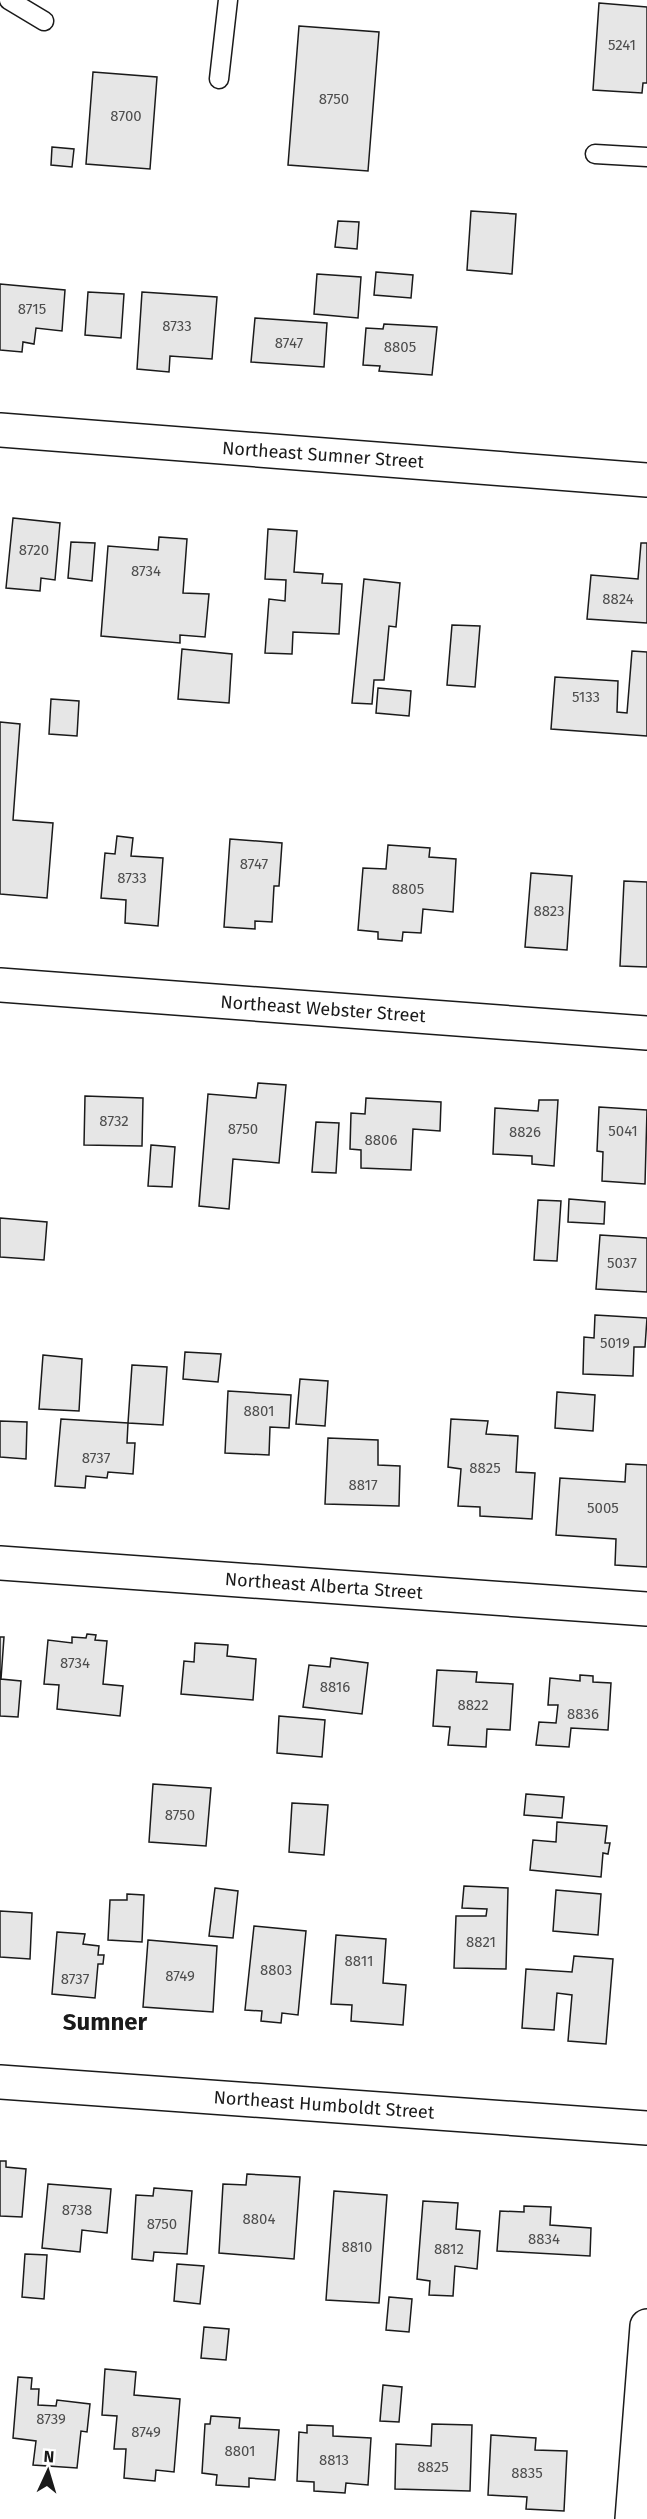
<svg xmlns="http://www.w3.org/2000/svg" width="647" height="2519" font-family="'Fira Sans',sans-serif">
<rect width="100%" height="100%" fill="#fff"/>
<!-- building -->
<g fill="#e6e6e6" stroke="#1a1a1a" stroke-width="1.5">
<path d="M599 3 647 7V83H643L642 93 593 90Z"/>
<path d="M299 26 379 32 368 171 288 165Z"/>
<path d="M93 72 157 77 150 169 86 164Z"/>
<path d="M52 147 74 149 72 167 51 165Z"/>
<path d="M471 211 516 214 512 274 467 270Z"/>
<path d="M338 221 359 222 357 249 335 247Z"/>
<path d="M376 272 413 275 411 298 374 295Z"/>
<path d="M317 274 361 277 358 318 314 314Z"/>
<path d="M0 284 65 290 62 331 36 328 34 344 23 342 22 352 0 350Z"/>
<path d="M88 292 124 294 121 338 85 335Z"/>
<path d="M142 292 217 297 212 359 170 356 169 372 137 369Z"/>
<path d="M255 318 327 323 324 367 251 362Z"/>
<path d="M384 324 437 327 432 375 379 371 380 366 363 365 366 328 383 329Z"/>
<path d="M13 518 60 523 55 580 41 578 40 591 6 588Z"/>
<path d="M268 529 297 531 294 572 323 574 322 583 342 584 339 634 293 632 292 654 265 653 269 599 285 601 286 580 265 579Z"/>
<path d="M159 537 187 539 183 593 209 594 205 637 180 635V643L101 636 108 546 158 550Z"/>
<path d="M71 542 95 543 92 581 68 578Z"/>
<path d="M641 543H647V623L587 619 591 575 638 579Z"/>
<path d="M364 579 400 583 396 627 389 626 384 680H374L372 704 352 703Z"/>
<path d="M452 625 480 626 475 687 447 685Z"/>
<path d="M182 649 232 654 229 703 178 699Z"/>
<path d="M632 651 647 652V736L551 729 555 677 618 681 617 712 627 713Z"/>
<path d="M378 688 411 691 409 716 376 713Z"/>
<path d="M51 699 79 701 77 736 49 734Z"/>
<path d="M0 722 20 724 13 820 53 823 47 898 0 894Z"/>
<path d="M117 836 133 838 131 856 163 858 158 926 125 923 126 900 101 898 105 853 115 854Z"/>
<path d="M230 839 282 843 279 886H274L272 922 255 921V929L224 927Z"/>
<path d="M388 845 430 848 429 857 456 859 453 912 423 909 421 933 403 932 402 941 378 939V932L358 930 363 868 386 869Z"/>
<path d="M531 873 572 876 567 950 525 947Z"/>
<path d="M624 881 647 882V967L620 966Z"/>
<path d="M258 1083 286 1085 279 1163 233 1159 229 1209 199 1206 208 1094 256 1098Z"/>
<path d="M85 1096 143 1098 142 1146 84 1145Z"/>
<path d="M366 1098 441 1102 440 1131 413 1129 411 1170 361 1168V1150L350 1149 351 1113 365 1114Z"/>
<path d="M539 1100H558L554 1166 532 1164V1156L493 1154 495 1108 538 1111Z"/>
<path d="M599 1107 647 1110 645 1184 602 1181 603 1152 597 1151Z"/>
<path d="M316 1122 339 1123 336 1173 312 1172Z"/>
<path d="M151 1145 175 1147 172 1187 148 1186Z"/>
<path d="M569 1199 605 1202 604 1224 568 1222Z"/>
<path d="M538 1200 561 1201 557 1261 534 1260Z"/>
<path d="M0 1218 47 1222 44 1260 0 1257Z"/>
<path d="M600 1235 647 1238V1292L596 1289Z"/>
<path d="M595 1315 647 1318 645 1347H634L633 1376 583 1374 584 1337 594 1338Z"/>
<path d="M185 1352 221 1354 218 1382 183 1379Z"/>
<path d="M43 1355 82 1359 79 1411 39 1409Z"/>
<path d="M132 1365 167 1367 163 1425 128 1423Z"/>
<path d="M300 1379 328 1381 325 1426 296 1424Z"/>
<path d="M228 1391 291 1395 289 1428 270 1427 269 1455 225 1453Z"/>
<path d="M557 1392 595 1395 593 1431 555 1428Z"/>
<path d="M61 1419 128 1423 127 1443H135L133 1474 108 1472 107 1478 86 1476 85 1488 55 1486Z"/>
<path d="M451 1419 488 1421 486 1434 518 1436 516 1472 535 1473 532 1519 480 1516V1507L458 1506 461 1469 448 1467Z"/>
<path d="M0 1421 27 1422 26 1459 0 1457Z"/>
<path d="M328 1438 378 1440V1465L400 1466 399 1506 325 1504Z"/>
<path d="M626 1464 647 1465V1567L615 1565 616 1539 556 1535 560 1478 625 1482Z"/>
<path d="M87 1634 96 1635 95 1640 107 1641 103 1684 123 1686 120 1716 57 1709 59 1685 44 1684 48 1640 72 1643V1637L86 1638Z"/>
<path d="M0 1637H4L1 1679 21 1681 18 1717 0 1716Z"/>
<path d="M195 1643 228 1645 227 1656 256 1659 253 1700 181 1694 184 1661 194 1662Z"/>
<path d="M331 1658 368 1663 362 1714 303 1707 309 1665 330 1667Z"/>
<path d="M437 1670 477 1672 476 1682 513 1684 510 1730 487 1729 486 1747 448 1745 450 1727 433 1726Z"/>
<path d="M580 1675 593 1676V1682L611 1683 608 1730 571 1728 569 1747 536 1745 539 1722 556 1723 558 1705H548L550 1678 580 1681Z"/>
<path d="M279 1716 325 1720 322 1757 277 1753Z"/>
<path d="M153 1784 211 1788 206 1846 149 1842Z"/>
<path d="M526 1794 564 1797 562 1818 524 1815Z"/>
<path d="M292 1803 328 1805 324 1855 289 1852Z"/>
<path d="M557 1822 607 1826 605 1843H610L608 1854 603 1853 601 1877 530 1870 533 1840 556 1842Z"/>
<path d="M464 1886 508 1888 506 1969 454 1968 456 1916H486L487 1909 462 1908Z"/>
<path d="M215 1888 238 1891 233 1938 209 1936Z"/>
<path d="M556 1890 601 1894 598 1935 553 1931Z"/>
<path d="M127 1894 144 1895 142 1942 108 1940 110 1900H127Z"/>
<path d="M0 1911 32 1913 30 1959 0 1957Z"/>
<path d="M254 1926 306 1931 298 2015 282 2013 281 2023 261 2021 262 2011 245 2010Z"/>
<path d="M57 1932 85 1934 83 1944 99 1946 98 1955H104L103 1964H98L95 1998 52 1994Z"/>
<path d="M336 1935 386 1939 383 1983 406 1985 403 2025 351 2021 352 2005 331 2004Z"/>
<path d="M148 1940 217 1946 213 2012 143 2007Z"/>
<path d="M574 1956 613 1959 606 2044 568 2041 572 1995 557 1993 554 2030 522 2028 526 1969 572 1972Z"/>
<path d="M0 2161H6V2167L26 2169 22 2217 0 2216Z"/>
<path d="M247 2174 300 2177 294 2259 219 2253 223 2184 246 2185Z"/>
<path d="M48 2184 111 2189 107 2233 82 2230 80 2252 42 2248Z"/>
<path d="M154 2188 192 2191 187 2254 154 2252 153 2261 132 2259 136 2195 153 2196Z"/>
<path d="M334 2191 387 2195 379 2303 326 2300Z"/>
<path d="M423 2201 458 2203 456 2229 480 2231 477 2269 455 2266 453 2296 429 2295 430 2281 417 2279Z"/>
<path d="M524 2206 551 2207 550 2225 591 2228 590 2256 497 2251 500 2211 524 2212Z"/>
<path d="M25 2254 47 2255 44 2299 22 2297Z"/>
<path d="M177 2264 204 2266 200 2304 174 2301Z"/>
<path d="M389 2297 412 2299 409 2332 386 2330Z"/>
<path d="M204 2327 229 2329 226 2360 201 2358Z"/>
<path d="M105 2369 136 2372 134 2395 180 2399 174 2472 156 2470 155 2481 124 2478 126 2449H114L117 2416 102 2415Z"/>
<path d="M18 2377 32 2378 31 2389H39L38 2405 56 2406 57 2400 90 2404 87 2432 81 2431 77 2468 33 2465 36 2441 13 2438Z"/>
<path d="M383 2385 402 2387 399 2422 380 2421Z"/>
<path d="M211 2416 240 2418 239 2428 279 2430 275 2480 249 2478V2487L216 2485 217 2475 202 2473 205 2424H210Z"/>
<path d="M432 2424 472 2425 470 2491 395 2489 396 2444 431 2446Z"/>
<path d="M307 2425 333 2426V2436L371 2438 368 2485 346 2483 345 2493 314 2491V2482L297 2481 299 2432 307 2433Z"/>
<path d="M491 2435 536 2438 535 2450 567 2451 564 2511 526 2509 527 2497 488 2495Z"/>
</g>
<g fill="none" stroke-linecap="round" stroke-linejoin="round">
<defs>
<g id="service">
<path d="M9 0 44 21"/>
<path d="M219 79 228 0"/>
<path d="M595 154 647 157"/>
</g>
<g id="minor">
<path d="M0 430 647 480"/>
<path d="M0 985 647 1033"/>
<path d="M0 1563 647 1609"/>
<path d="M0 2082 647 2128"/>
<path d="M632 2519 647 2326"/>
</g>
</defs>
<!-- service casing -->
<use href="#service" stroke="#1a1a1a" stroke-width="21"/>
<!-- minor casing -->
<use href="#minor" stroke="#1a1a1a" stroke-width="36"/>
<!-- service -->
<use href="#service" stroke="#fff" stroke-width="18"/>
<!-- minor -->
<use href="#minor" stroke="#fff" stroke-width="33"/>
</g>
<g text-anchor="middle" stroke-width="4.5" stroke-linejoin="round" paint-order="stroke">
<!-- number labels -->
<g font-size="15" fill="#4d4d4d">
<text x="622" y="50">5241</text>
<text x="334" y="104">8750</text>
<text x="126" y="121">8700</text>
<text x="32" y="314">8715</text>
<text x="177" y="331">8733</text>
<text x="289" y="348">8747</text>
<text x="400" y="352">8805</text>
<text x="34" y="555">8720</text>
<text x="146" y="576">8734</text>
<text x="618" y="604">8824</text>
<text x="586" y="702">5133</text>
<text x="254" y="869">8747</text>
<text x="132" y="883">8733</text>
<text x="408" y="894">8805</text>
<text x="549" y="916">8823</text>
<text x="114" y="1126">8732</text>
<text x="243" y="1134">8750</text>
<text x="623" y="1136">5041</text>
<text x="525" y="1137">8826</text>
<text x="381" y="1145">8806</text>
<text x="622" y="1268">5037</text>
<text x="615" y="1348">5019</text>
<text x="259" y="1416">8801</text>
<text x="96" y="1463">8737</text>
<text x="485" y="1473">8825</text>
<text x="363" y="1490">8817</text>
<text x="603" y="1513">5005</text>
<text x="75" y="1668">8734</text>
<text x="335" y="1692">8816</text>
<text x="473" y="1710">8822</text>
<text x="583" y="1719">8836</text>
<text x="180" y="1820">8750</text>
<text x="481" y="1947">8821</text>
<text x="359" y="1966">8811</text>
<text x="276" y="1975">8803</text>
<text x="180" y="1981">8749</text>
<text x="75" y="1984">8737</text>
<text x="77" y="2215">8738</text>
<text x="259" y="2224">8804</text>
<text x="162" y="2229">8750</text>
<text x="544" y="2244">8834</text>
<text x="357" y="2252">8810</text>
<text x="449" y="2254">8812</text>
<text x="51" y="2424">8739</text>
<text x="146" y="2437">8749</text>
<text x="240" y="2456">8801</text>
<text x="334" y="2465">8813</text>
<text x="433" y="2472">8825</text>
<text x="527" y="2478">8835</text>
</g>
<!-- street labels -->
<g font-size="18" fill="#1a1a1a" stroke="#fff">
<text transform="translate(323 455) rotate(4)" y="6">Northeast Sumner Street</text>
<text transform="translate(323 1009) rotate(4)" y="6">Northeast Webster Street</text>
<text transform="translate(324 1586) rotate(4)" y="6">Northeast Alberta Street</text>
<text transform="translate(324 2105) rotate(4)" y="6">Northeast Humboldt Street</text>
</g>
<!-- district labels -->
<g font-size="24" font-weight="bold" fill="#1a1a1a" stroke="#fff">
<text x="105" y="2030">Sumner</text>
</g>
</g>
<!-- north arrow -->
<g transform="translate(48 2471) rotate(4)" stroke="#ffffff" stroke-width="4.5" paint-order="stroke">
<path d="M0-4.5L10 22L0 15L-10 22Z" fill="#1a1a1a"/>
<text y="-9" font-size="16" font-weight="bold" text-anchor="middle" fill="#1a1a1a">N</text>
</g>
</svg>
